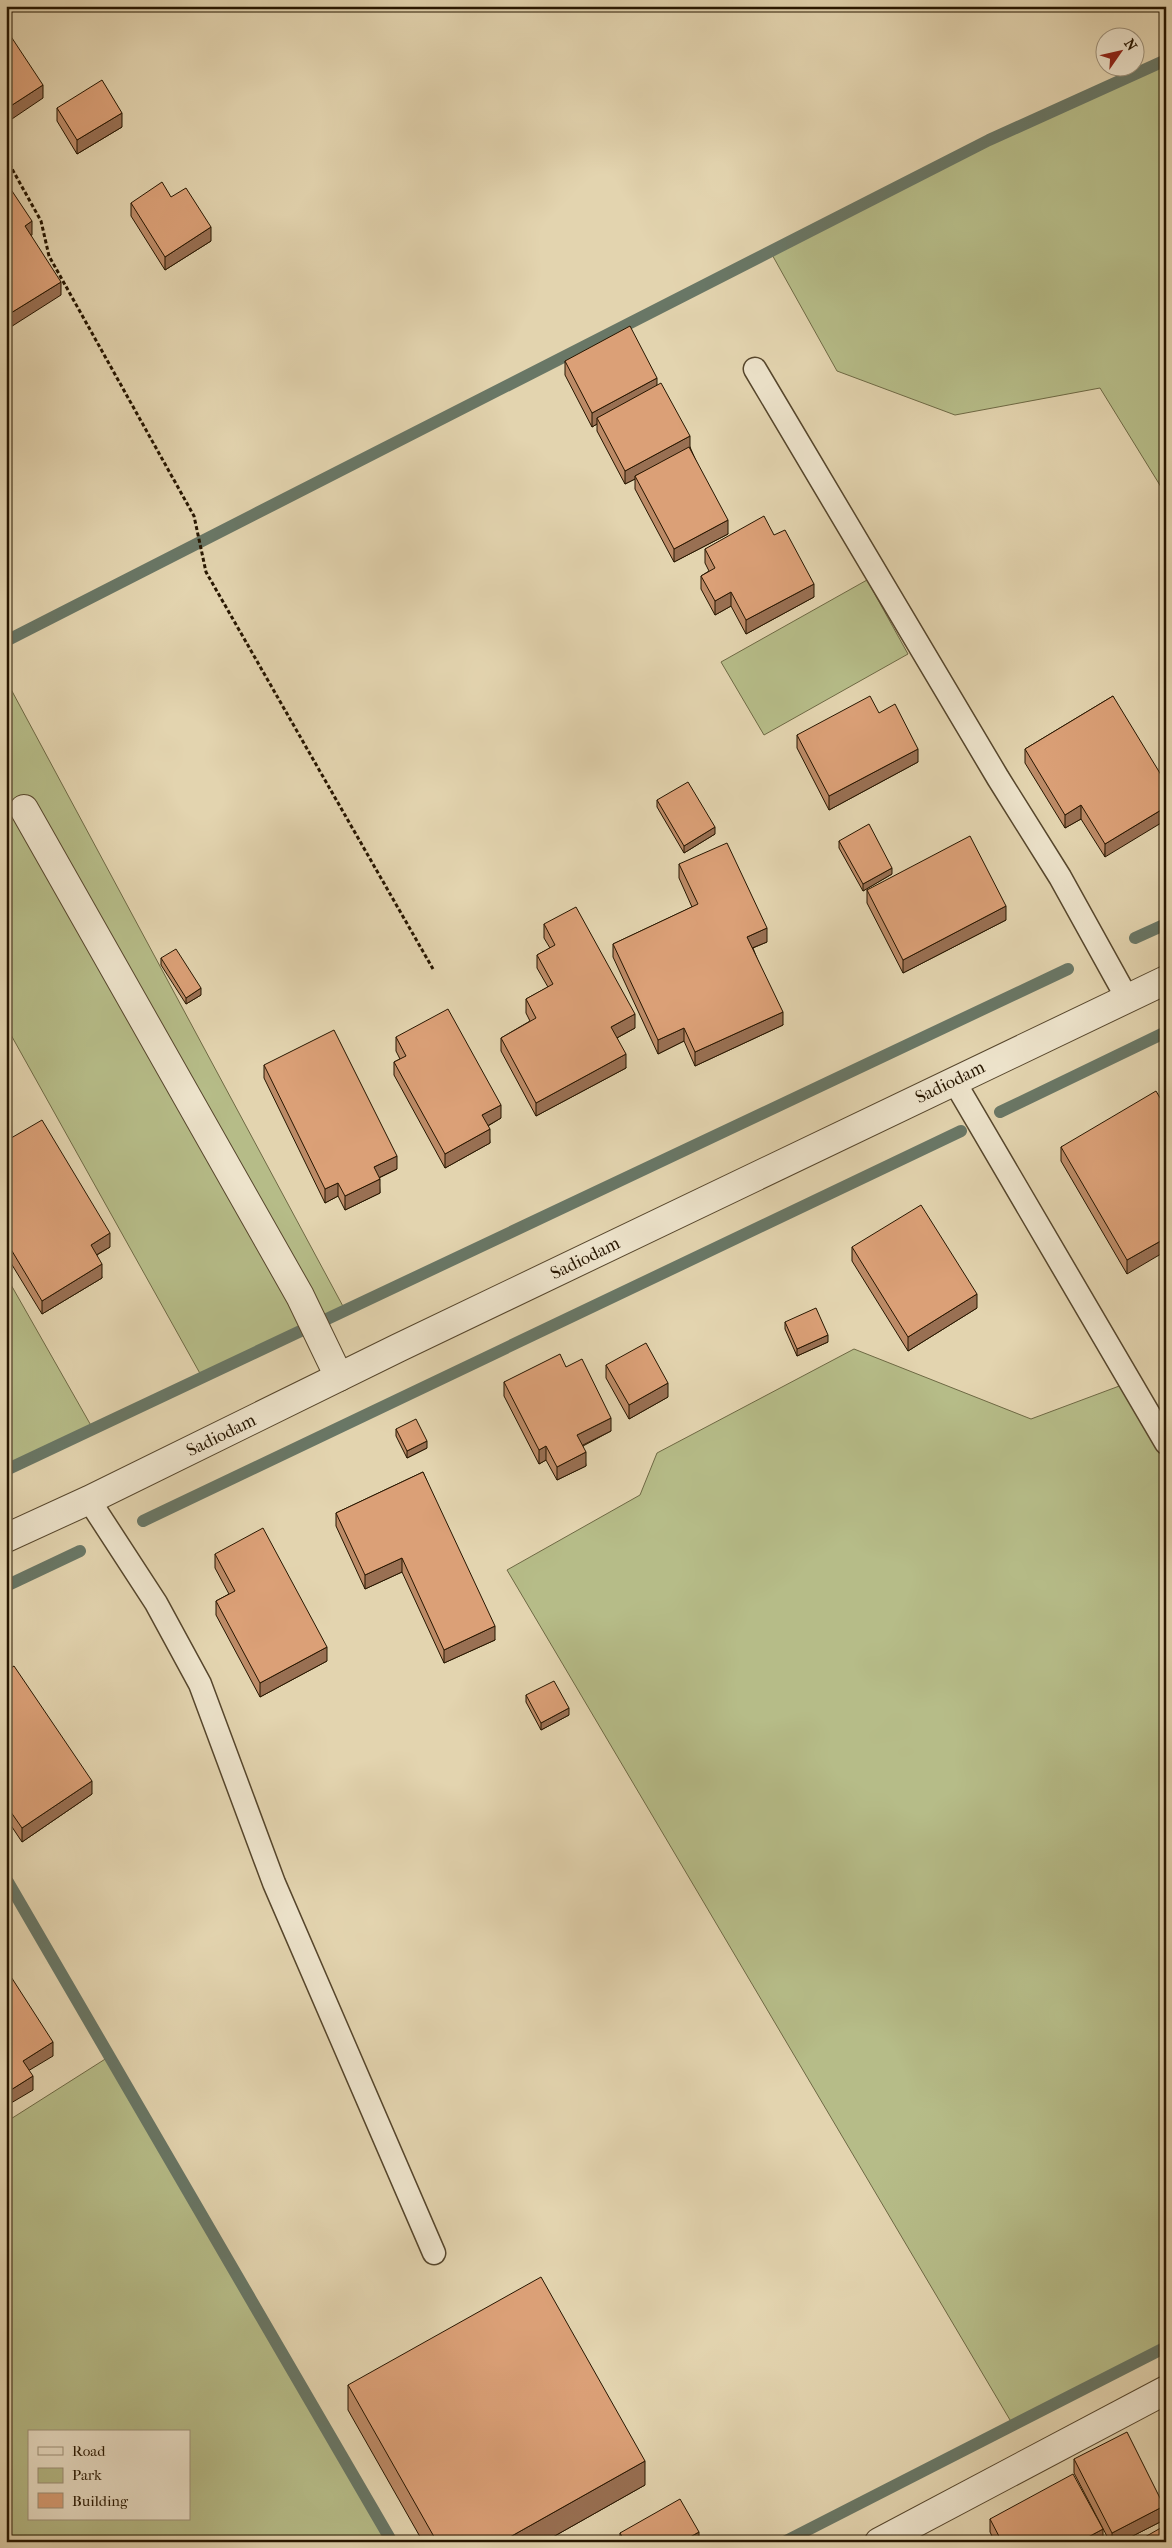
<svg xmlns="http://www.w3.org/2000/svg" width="1172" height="2548" font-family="'IM FELL French Canon',serif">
<rect width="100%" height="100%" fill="#e3d4af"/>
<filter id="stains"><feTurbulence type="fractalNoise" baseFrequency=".004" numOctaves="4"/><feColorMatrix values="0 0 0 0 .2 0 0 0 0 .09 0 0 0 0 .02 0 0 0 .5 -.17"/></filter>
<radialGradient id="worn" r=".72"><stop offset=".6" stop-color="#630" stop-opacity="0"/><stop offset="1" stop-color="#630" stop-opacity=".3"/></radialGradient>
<!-- green -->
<g fill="#b6bc88" stroke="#6e6944" fill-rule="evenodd">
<path d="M1166 60V495L1100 388 955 415 837 371 770 251 989 140Z"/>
<path d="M867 580 908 654 764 735 721 662Z"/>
<path d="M6 680 345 1310 202 1377 6 1026Z"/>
<path d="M6 1276 93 1429 9 1468 6 1463Z"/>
<path d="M854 1349 1031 1419 1122 1385 1166 1462V2347L1013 2425 507 1570 640 1495 657 1453Z"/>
<path d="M110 2056 392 2542H6V2122ZM29 2432H189V2519H29Z"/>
</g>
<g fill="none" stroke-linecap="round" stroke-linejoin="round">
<!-- stream -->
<g stroke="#697766" stroke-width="12">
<path d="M6 641 989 140 1166 60"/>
<path d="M1135 938 1166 924"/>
<path d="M1000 1112 1166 1032"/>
<path d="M327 1319 1068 969"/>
<path d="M6 1470 307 1328"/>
<path d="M143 1521 961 1131"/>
<path d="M6 1586 80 1551"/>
<path d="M8 1882 392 2542"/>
<path d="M784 2542 1166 2347"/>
</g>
<defs>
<g id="lane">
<path d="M755 369 998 778 1060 877 1127 998"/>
<path d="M954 1081 1166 1443"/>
<path d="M89 1500 156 1603 200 1684 274 1883 434 2253"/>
</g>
<g id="street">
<path d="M24 809 300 1296 339 1377"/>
<path d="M6 1538 89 1500 398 1348 1166 980"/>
<path d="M879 2542 1166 2390"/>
</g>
</defs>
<!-- lane casing -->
<use href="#lane" stroke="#56462c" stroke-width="25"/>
<!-- street casing -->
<use href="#street" stroke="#56462c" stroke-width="30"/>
<!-- path -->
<path stroke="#271600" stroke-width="3" stroke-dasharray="4 2.5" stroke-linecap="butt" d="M6 158 41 221 49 256 194 516 206 572 433 969"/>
<!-- lane -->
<use href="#lane" stroke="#ede3cb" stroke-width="22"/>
<!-- street -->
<use href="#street" stroke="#ede3cb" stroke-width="28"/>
</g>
<!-- wall -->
<g fill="#bc8a66" stroke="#271600">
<path d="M57 108 122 127 77 154 57 121Z"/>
<path d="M131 203 211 241 165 270 131 216Z"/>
<path d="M565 361 657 385 690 447 728 534 674 562 635 489V479L625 484 597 431V424L592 427 565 375Z"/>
<path d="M774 535 814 597 746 634 731 606 715 615 701 589V576L709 571 705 563V549Z"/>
<path d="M1113 696 1105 857 1081 819 1065 828 1025 763V749Z"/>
<path d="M879 713 918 762 829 810 797 748V735Z"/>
<path d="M657 800 715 834 684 853 657 807Z"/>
<path d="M839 841 892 874 863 891 839 848Z"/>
<path d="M679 864 767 942 753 948 783 1025 695 1066 684 1041 658 1054 613 957V944L692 907 679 878Z"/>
<path d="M867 890 1006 920 903 973 867 903Z"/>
<path d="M544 924 635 1028 617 1038 626 1068 536 1116 501 1051V1038L530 1021 526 1013V999L548 987 537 968V955L550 948 544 938Z"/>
<path d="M161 958 201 995 186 1004 161 965Z"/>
<path d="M396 1037 501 1118 488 1126 490 1143 445 1168 394 1075V1062L400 1059 396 1051Z"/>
<path d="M264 1065 397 1169 379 1178 380 1193 345 1210 338 1196 325 1203 264 1078Z"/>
<path d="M1166 1108 1127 1274 1061 1161V1147Z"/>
<path d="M6 1141 110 1247 97 1255 102 1278 42 1314 6 1255Z"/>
<path d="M852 1247 977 1308 908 1351 852 1261Z"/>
<path d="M785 1322 828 1342 797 1356 785 1329Z"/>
<path d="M606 1365 668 1397 629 1419 606 1378Z"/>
<path d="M566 1367 611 1431 583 1446 586 1466 557 1480 546 1460 539 1464 504 1396V1382Z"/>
<path d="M396 1429 427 1448 407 1458 396 1436Z"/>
<path d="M423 1472 495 1640 444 1663 402 1572 365 1589 336 1526V1513Z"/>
<path d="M215 1554 327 1661 260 1697 216 1615V1601L229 1594 215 1568Z"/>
<path d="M6 1671 92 1794 22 1842 6 1818Z"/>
<path d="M526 1695 569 1715 541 1730 526 1702Z"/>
<path d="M348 2385 645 2485 544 2542H423L348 2410Z"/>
<path d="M1074 2459 1164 2520 1121 2542H1110L1074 2473Z"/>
<path d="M990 2519 1103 2542H995L990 2532Z"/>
<path d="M620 2533 699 2542H620Z"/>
</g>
<!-- shaded-wall -->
<g fill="#997053" stroke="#271600">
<path d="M6 6H22L6 16Z"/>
<path d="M43 85V98L6 123V109Z"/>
<path d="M122 113V127L77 154V140Z"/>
<path d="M32 221V235L25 240V226Z"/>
<path d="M211 227V241L165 270V257Z"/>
<path d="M61 282V295L6 330V316Z"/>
<path d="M657 378V391L597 418V424L592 427V413Z"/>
<path d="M690 436V449L635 476V479L625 484V471Z"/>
<path d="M728 520V534L674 562V549Z"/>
<path d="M814 584V597L746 634V620Z"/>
<path d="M731 592V606L715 615V601Z"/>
<path d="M918 749V762L829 810V796Z"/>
<path d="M1081 805V819L1065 828V815Z"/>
<path d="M1166 807V820L1105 857V844Z"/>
<path d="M715 827V834L684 853V846Z"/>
<path d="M892 868V874L863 891V884Z"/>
<path d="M1006 906V920L903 973V960Z"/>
<path d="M767 928V942L747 950V937Z"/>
<path d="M201 988V995L186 1004V998Z"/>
<path d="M783 1012V1025L695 1066V1052Z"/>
<path d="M635 1014V1028L611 1041V1027Z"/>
<path d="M684 1028V1041L658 1054V1040Z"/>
<path d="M626 1054V1068L536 1116V1103Z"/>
<path d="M501 1105V1118L482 1129V1115Z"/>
<path d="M490 1129V1143L445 1168V1154Z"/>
<path d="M397 1156V1169L374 1180V1167Z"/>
<path d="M380 1179V1193L345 1210V1196Z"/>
<path d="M338 1183V1196L325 1203V1189Z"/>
<path d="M110 1233V1247L91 1258V1245Z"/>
<path d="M1166 1238V1251L1127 1274V1260Z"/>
<path d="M102 1264V1278L42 1314V1301Z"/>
<path d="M977 1294V1308L908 1351V1337Z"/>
<path d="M828 1335V1342L797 1356V1349Z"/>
<path d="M668 1383V1397L629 1419V1405Z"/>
<path d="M611 1418V1431L577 1448V1435Z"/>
<path d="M427 1441V1448L407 1458V1451Z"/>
<path d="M546 1446V1460L539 1464V1450Z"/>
<path d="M586 1452V1466L557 1480V1467Z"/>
<path d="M402 1558V1572L365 1589V1575Z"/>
<path d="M495 1626V1640L444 1663V1650Z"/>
<path d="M327 1647V1661L260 1697V1683Z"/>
<path d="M569 1708V1715L541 1730V1723Z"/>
<path d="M92 1781V1794L22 1842V1828Z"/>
<path d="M53 2042V2056L23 2074V2061Z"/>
<path d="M33 2076V2090L6 2106V2093Z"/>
<path d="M645 2461V2485L544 2542H501Z"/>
<path d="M1164 2506V2520L1121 2542H1112V2533Z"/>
<path d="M1103 2529V2542H1079Z"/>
<path d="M699 2532V2542H681Z"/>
</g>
<!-- building -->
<g fill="#dba077" stroke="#271600">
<path d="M6 29 43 85 6 109Z"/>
<path d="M102 80 122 113 77 140 57 108Z"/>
<path d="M6 182 32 221 25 226 61 282 6 316Z"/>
<path d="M162 182 171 197 186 188 211 227 165 257 131 203Z"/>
<path d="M630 326 657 378 592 413 565 361Z"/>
<path d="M661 383 690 436 625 471 597 418Z"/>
<path d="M689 447 728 520 674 549 635 476Z"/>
<path d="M764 516 774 535 785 530 814 584 746 620 731 592 715 601 701 576 715 568 705 549Z"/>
<path d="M870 696 879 713 895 704 918 749 829 796 797 735Z"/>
<path d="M1113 696 1166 783V807L1105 844 1081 805 1065 815 1025 749Z"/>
<path d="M688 782 715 827 684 846 657 800Z"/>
<path d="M869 824 892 868 863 884 839 841Z"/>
<path d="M970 836 1006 906 903 960 867 890Z"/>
<path d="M727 843 767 928 747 937 783 1012 695 1052 684 1028 658 1040 613 944 698 904 679 864Z"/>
<path d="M576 907 635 1014 611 1027 626 1054 536 1103 501 1038 536 1018 526 999 553 984 537 955 555 945 544 924Z"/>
<path d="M176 949 201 988 186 998 161 958Z"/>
<path d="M448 1009 501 1105 482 1115 490 1129 445 1154 394 1062 406 1056 396 1037Z"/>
<path d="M334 1030 397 1156 374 1167 380 1179 345 1196 338 1183 325 1189 264 1065Z"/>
<path d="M1156 1091 1166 1108V1238L1127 1260 1061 1147Z"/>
<path d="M42 1120 110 1233 91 1245 102 1264 42 1301 6 1241V1141Z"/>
<path d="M921 1205 977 1294 908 1337 852 1247Z"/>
<path d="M816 1308 828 1335 797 1349 785 1322Z"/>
<path d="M646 1343 668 1383 629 1405 606 1365Z"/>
<path d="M560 1354 566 1367 582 1359 611 1418 577 1435 586 1452 557 1467 546 1446 539 1450 504 1382Z"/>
<path d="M416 1419 427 1441 407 1451 396 1429Z"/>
<path d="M423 1472 495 1626 444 1650 402 1558 365 1575 336 1513Z"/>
<path d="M263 1528 327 1647 260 1683 216 1601 235 1591 215 1554Z"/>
<path d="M14 1666 92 1781 22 1828 6 1805V1671Z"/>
<path d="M554 1681 569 1708 541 1723 526 1695Z"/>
<path d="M6 1969 53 2042 23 2061 33 2076 6 2093Z"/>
<path d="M541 2277 645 2461 501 2542H437L348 2385Z"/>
<path d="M1127 2432 1164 2506 1112 2533 1074 2459Z"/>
<path d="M1073 2474 1103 2529 1079 2542H1002L990 2519Z"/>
<path d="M680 2499 699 2532 681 2542H625L620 2533Z"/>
<path d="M1166 2525V2542H1136Z"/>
</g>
<g text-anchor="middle" stroke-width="5" stroke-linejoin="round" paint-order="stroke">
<!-- street labels -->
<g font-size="18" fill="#271600" stroke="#ede3cb">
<text transform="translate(950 1082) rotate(-26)" y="6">Sadiodam</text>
<text transform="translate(585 1258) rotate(-26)" y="6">Sadiodam</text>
<text transform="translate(221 1435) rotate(-26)" y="6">Sadiodam</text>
</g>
</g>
<!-- margin -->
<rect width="1172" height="2548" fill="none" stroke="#e3d4af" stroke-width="25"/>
<rect x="8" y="8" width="1157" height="2533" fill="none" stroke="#271600" stroke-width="2.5"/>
<rect x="12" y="12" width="1147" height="2523" fill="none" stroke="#271600"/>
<!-- legend -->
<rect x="28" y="2430" width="162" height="90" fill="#ede3cb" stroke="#9e917a"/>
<rect x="38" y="2447" width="25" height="8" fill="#ede3cb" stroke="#9e917a"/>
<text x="72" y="2456" font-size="15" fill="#271600">Road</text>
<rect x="38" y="2468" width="25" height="15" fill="#b6bc88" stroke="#9e917a"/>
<text x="72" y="2480" font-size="15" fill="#271600">Park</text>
<rect x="38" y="2493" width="25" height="15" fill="#dba077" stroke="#9e917a"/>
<text x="72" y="2506" font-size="15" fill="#271600">Building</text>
<!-- north arrow -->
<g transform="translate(1120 52) rotate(56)"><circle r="24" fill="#ede3cb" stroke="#9e917a"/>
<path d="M0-4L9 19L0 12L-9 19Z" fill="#8f2418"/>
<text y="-8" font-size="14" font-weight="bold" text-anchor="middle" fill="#271600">N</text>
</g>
<rect width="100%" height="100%" filter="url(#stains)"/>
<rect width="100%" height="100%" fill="url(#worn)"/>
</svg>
